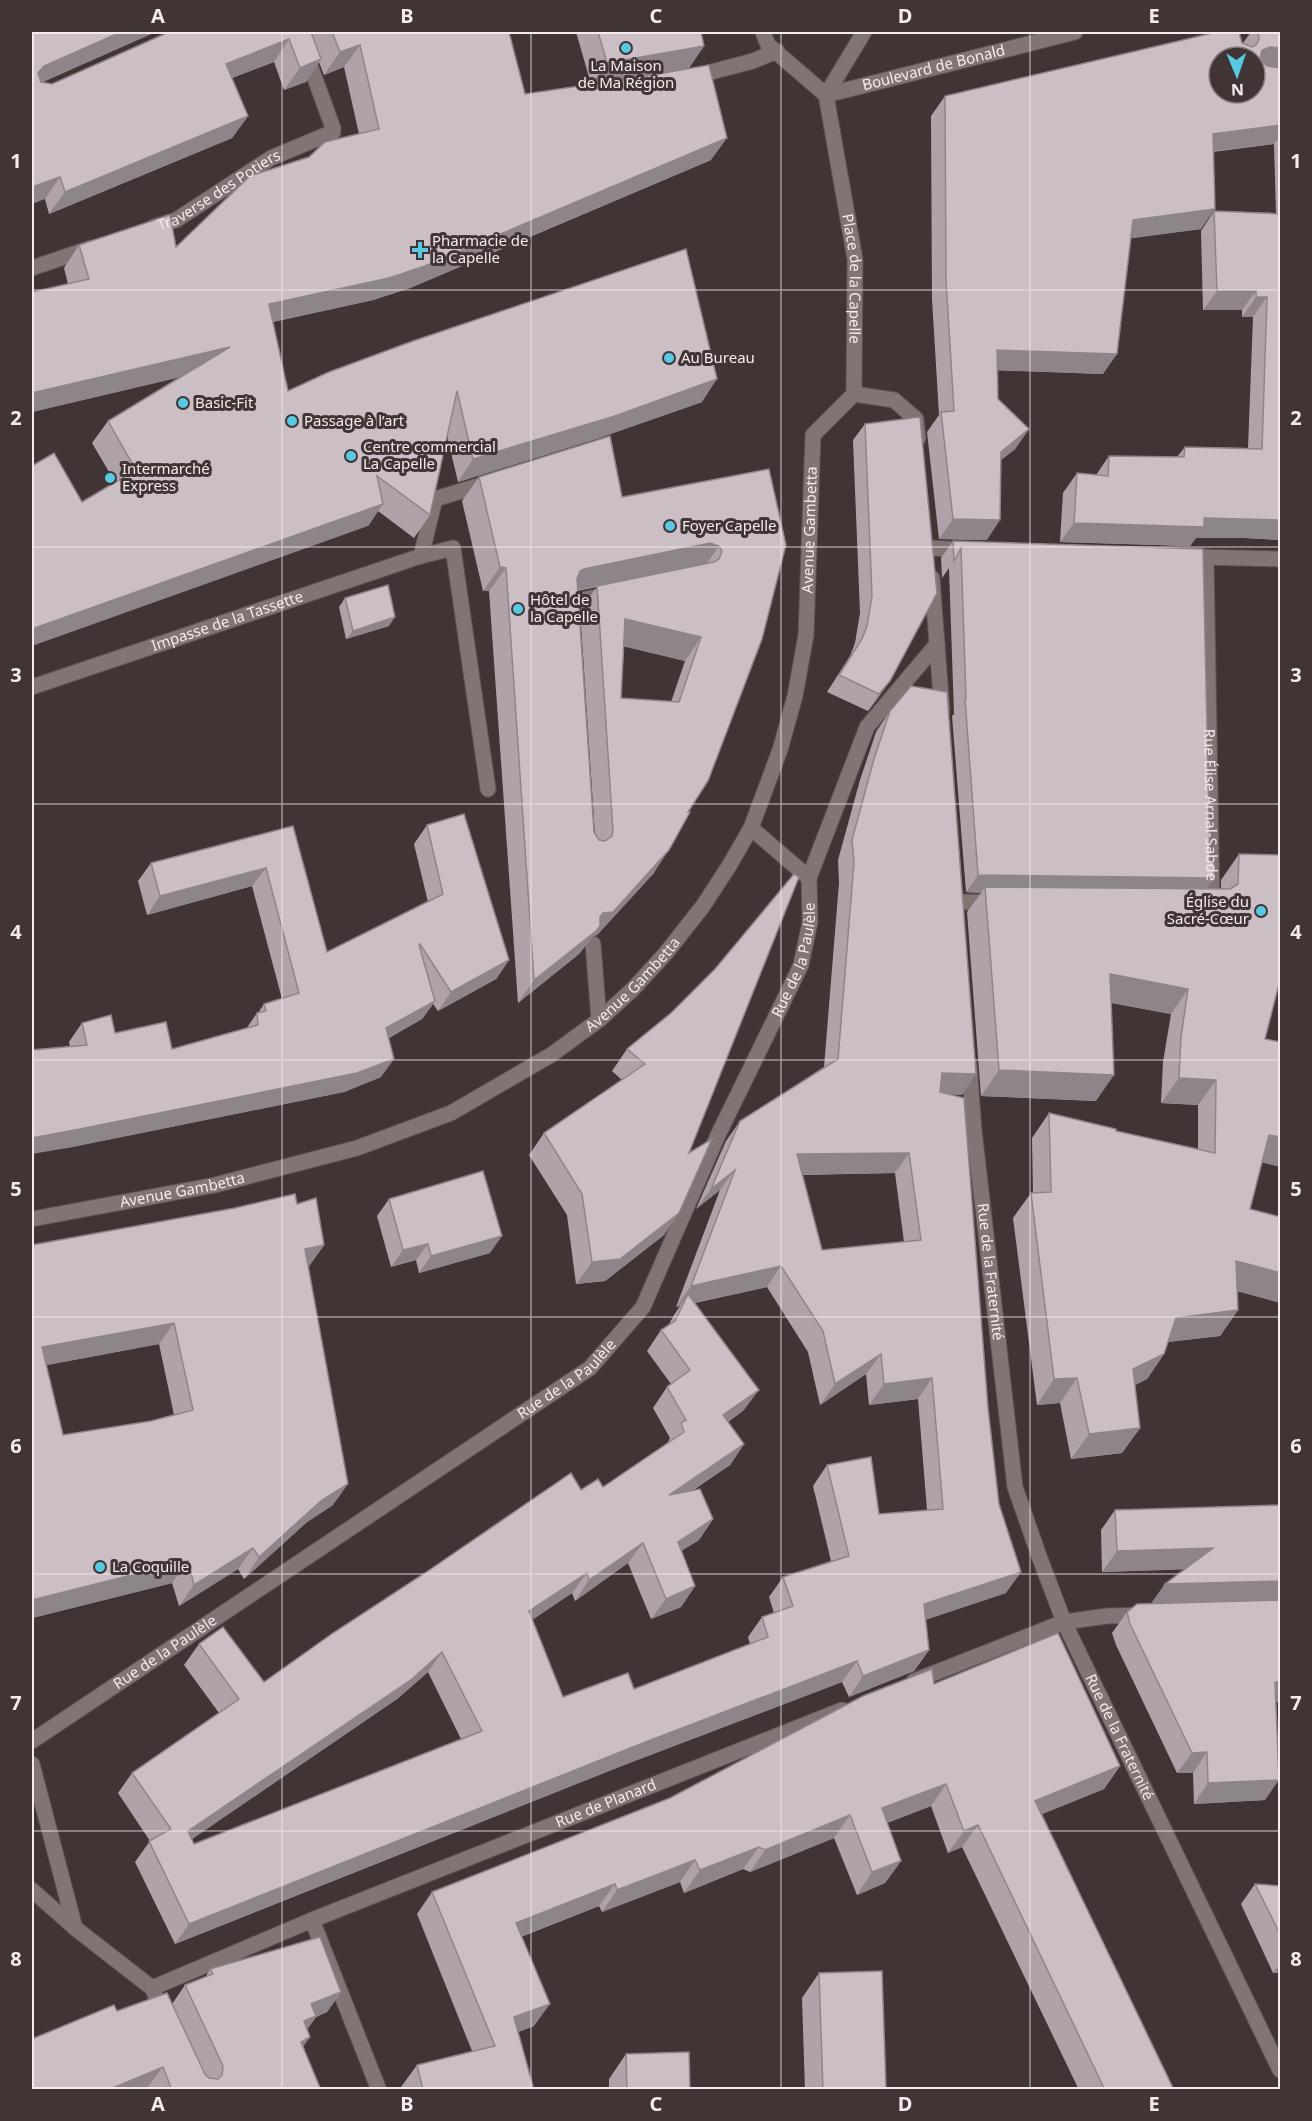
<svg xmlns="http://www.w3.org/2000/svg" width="1312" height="2121" font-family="'Noto Sans',sans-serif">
<rect width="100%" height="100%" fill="#413435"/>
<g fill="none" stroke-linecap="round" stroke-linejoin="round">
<defs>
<g id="lane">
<path d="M692 77 753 61 777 51"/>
<path d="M421 556 453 548 488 789"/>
</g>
<g id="street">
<path d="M763 32 768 45 826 95"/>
<path id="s1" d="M826 95 855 259 854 394"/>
<path id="s2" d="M826 95 1075 32"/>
<path d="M826 95 864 32"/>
<path id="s3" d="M154 227 176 220 271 158 333 132V128L298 32"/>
<path d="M32 268 91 248"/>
<path d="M854 394 894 400 916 419 918 438"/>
<path d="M930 548 966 550"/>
<path d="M1197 557 1280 559"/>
<path id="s4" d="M1206 557 1212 905H1209"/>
<path d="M932 578 942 710"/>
<path d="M571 613 570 602 606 595"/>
<path id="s5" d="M32 687 421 556 435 499 491 482"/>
<path d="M809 878 867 727 937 644"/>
<path d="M957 902H993"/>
<path d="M593 944 599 1020"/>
<path id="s6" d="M969 1063 974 1130 1015 1487 1039 1556 1064 1622 1280 2070"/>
<path id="s7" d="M32 1219 215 1185 357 1148 451 1113 551 1055 599 1020 633 989 666 953 703 906 729 866 751 828 780 750 795 696 806 635 813 435 854 394"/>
<path d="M914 1681 1064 1622 1107 1616 1146 1615"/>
<path id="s8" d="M32 1741 590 1368 643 1307 718 1135 801 965 810 922 809 878 751 828"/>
<path d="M32 1764 75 1928"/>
<path d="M32 1890 75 1928 152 1988 156 1997"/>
<path d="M312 1920 379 2090"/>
<path id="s9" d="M152 1988 312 1920 842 1710"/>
</g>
</defs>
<!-- lane casing -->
<use href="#lane" stroke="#5c5252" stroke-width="17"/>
<!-- street casing -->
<use href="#street" stroke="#5c5252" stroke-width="17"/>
<!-- lane -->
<use href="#lane" stroke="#827374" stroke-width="15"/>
<!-- street -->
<use href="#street" stroke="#827374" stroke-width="15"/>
</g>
<!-- wall -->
<g fill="#afa3a9" fill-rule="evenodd">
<path d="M169 32H509L525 94 591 84 576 32H701L704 46 689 68 608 82 711 160 410 288 373 300 273 322 288 391 329 372 702 402 599 438 458 482 447 436 430 515 414 538 378 511 368 526 82 502 115 482 92 443 108 421 180 377 32 412V292L68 284 64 268 79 245 176 247 309 157 359 134 344 67 324 75 319 62 306 82 284 90 274 62 232 78 248 116 232 138 49 214 45 199 41 82 52 84Z"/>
<path d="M1251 32H1281V540L1245 538H1196L1190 546 1060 542 1063 493 1077 473 1096 475 1109 456 1177 457 1185 447 1248 448 1253 317H1242V310H1203L1201 231 1214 211 1276 213 1274 144 1213 152 1201 229 1131 238 1103 374 997 370 998 399 1029 429 1015 449 1001 460 987 540 939 539 927 432 939 415 932 299 931 116 945 96 1243 43Z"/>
<path d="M865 424 937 593 878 698 868 711 827 692 850 656 855 643 860 613 853 440Z"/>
<path d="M769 469 688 812 653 874 597 935 593 936 579 954 518 1003 489 591H483L462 501 479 477 622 497ZM597 587 580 610 595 835 594 832 577 591ZM624 646 685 661 671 702 621 698Z"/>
<path d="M953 541 1203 549 1206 889H1221V880L1239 854 1280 855 1281 850V979L1280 978 1265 1039 1281 1042V1167L1262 1162 1250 1209 1281 1217V1303L1237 1291 1238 1310 1220 1336 1168 1342 1164 1354 1147 1379 1135 1385 1140 1428 1122 1453 1071 1459 1060 1403 1037 1405 1013 1218 1031 1193H1033L1032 1138 1049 1113 1116 1131 1198 1149V1105L1161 1103 1163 1062 1171 1014 1111 1003 1096 1101 981 1096 967 912 981 893 966 892 952 716 954 714 949 568 942 578 941 558Z"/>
<path d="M345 598 389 626 346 639 339 607Z"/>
<path d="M890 711 962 1095 949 1094 988 1408 1006 1593 925 1620 929 1650 914 1671 849 1697 842 1682 624 1765 175 1944 135 1862 150 1841 118 1793 132 1773 219 1713 184 1665 199 1644 264 1682 581 1490 603 1487 667 1444 670 1438 653 1408 667 1387 671 1384 647 1351 661 1330 668 1326 674 1315 680 1306 676 1307 720 1190 696 1209 726 1141 740 1121 824 1067 839 883 838 860 860 780 876 732ZM895 1173 904 1242 822 1250 802 1175ZM767 1287 808 1352 820 1405 866 1374 869 1405 918 1399 927 1510 879 1514 827 1465 813 1486 831 1561 783 1577 769 1597 774 1613 762 1617 748 1637 750 1644 634 1689 563 1697 532 1620 572 1593 575 1601 628 1563 651 1619 681 1607 695 1586 681 1551 699 1540 713 1519 692 1491 730 1465 744 1444 728 1422 744 1410 695 1303ZM428 1672 461 1739 194 1844 192 1839 397 1699Z"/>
<path d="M427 825 509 960 496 979 438 1011 433 1004 422 1019 389 1038 381 1077 344 1092 67 1148 70 1047 69 1042 82 1023 172 1049 246 1029 257 1013H258L264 1004 282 999 252 886 147 915 138 881 151 863 293 826 327 952 428 902 414 844Z"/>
<path d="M671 1013 689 1153 664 1235 605 1281 576 1284 567 1215 529 1155 544 1133 622 1080 612 1071 627 1049Z"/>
<path d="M389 1199 490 1253 419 1273 416 1260 391 1267 377 1216Z"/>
<path d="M297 1204 324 1245 309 1266H308L333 1505 307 1522 244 1579 238 1569 179 1606 172 1583 32 1618V1245ZM159 1344 174 1415 151 1421 63 1435 46 1365Z"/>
<path d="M1281 1505V1702H1276L1265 1800 1194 1804 1193 1773H1177L1116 1645 1112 1633 1127 1612 1151 1604 1165 1584 1184 1569 1102 1572 1101 1530 1115 1510Z"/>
<path d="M934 1684 1120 1766 1104 1789 1042 1814 1174 2090H1079L962 1847 948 1853 931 1806 887 1823 901 1861 885 1883 857 1895 834 1838 750 1872 743 1869 684 1893 680 1882 602 1912 599 1906 521 1937 534 2026 518 2032 534 2090H402L401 2087 417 2065 472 2051 417 1914 432 1892 670 1798Z"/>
<path d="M1255 1884 1281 1886V1973H1273L1241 1904Z"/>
<path d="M210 1969 341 1992 327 2012 316 2017 307 2029 303 2047 321 2090H149L117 2011 172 2004 185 1985 205 1978Z"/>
<path d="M819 1973 885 2090H805L802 1998Z"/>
<path d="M626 2054 690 2090H609V2079Z"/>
</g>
<!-- shaded-wall -->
<g fill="#8e858a">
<path d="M121 32H156L32 87V82L44 66Z"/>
<path d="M289 39 274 62 210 86 226 64Z"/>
<path d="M360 45 344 67 324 75 340 52Z"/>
<path d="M704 46 689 68 591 85 607 63Z"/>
<path d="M1270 47 1281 48V70L1257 66 1262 50Z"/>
<path d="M321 59 306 82 284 90 300 68Z"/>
<path d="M248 116 232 138 49 214 65 192Z"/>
<path d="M1281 125V135L1274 144 1199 153 1213 134Z"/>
<path d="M727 138 711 160 410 288 373 300 254 326 269 304Z"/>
<path d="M60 177 45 199 32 204V187Z"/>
<path d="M1215 209 1201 229 1119 240 1133 220Z"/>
<path d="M1217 291H1256L1242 310H1203Z"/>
<path d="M1256 297H1267L1253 317H1242Z"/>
<path d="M230 347 215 369 32 412V393Z"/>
<path d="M997 350 1117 354 1103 374 983 370Z"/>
<path d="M717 379 702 402 599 438 458 482 473 459Z"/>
<path d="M1029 429 1015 449 987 471 1001 452Z"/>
<path d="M383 504 368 526 32 646V629Z"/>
<path d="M1204 518 1281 520V540L1245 538H1196L1190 546 1060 542 1074 523Z"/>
<path d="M953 519 1000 520 987 540 939 539Z"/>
<path d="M710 543 719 546 703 569 694 566 568 592 580 571 584 569Z"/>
<path d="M500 567 506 568 489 591H483Z"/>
<path d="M395 617 389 626 346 639 353 631Z"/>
<path d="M625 619 701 637 685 661 609 643Z"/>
<path d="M890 681 878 698 868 711 879 694Z"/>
<path d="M669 850 653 874 597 935 593 936 579 954 518 1003 534 980Z"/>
<path d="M266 868 252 886 147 915 160 896Z"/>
<path d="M978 875 1214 878 1202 895 985 887 981 893 966 892Z"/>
<path d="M509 960 496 979 438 1011 451 992Z"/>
<path d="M1110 974 1188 989 1171 1014 1092 999Z"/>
<path d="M435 1001 422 1019 373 1046 386 1028Z"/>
<path d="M394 1059 381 1077 344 1092 67 1148 32 1154V1138Z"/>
<path d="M999 1070 1114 1075 1096 1101 981 1096Z"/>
<path d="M942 1073 976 1074 962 1095 928 1093Z"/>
<path d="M1179 1078 1216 1080 1198 1105 1161 1103Z"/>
<path d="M1269 1135 1281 1137V1167L1251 1160Z"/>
<path d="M909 1153 895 1173 783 1175 797 1154Z"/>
<path d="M735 1170 720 1190 696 1209 711 1189Z"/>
<path d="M679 1213 664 1235 605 1281 576 1284 592 1262Z"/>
<path d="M502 1236 490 1253 419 1273 431 1256Z"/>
<path d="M428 1244 416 1260 391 1267 403 1250Z"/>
<path d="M324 1245 309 1266 290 1271 305 1249Z"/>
<path d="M1236 1261 1281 1273V1303L1218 1286Z"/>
<path d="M781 1266 767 1287 683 1305 688 1294 680 1306 676 1307 691 1286Z"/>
<path d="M1238 1310 1220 1336 1158 1343 1176 1318Z"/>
<path d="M174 1323 159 1344 32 1368 42 1347Z"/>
<path d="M881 1354 866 1374 820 1405 835 1384Z"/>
<path d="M1164 1354 1147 1379 1115 1394 1133 1369Z"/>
<path d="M932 1378 918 1399 869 1405 884 1384Z"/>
<path d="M1077 1378 1060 1403 1037 1405 1054 1379Z"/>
<path d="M759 1390 744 1410 708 1435 723 1415Z"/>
<path d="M1140 1428 1122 1453 1071 1459 1089 1434Z"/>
<path d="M744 1444 730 1465 654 1515 669 1495Z"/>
<path d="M348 1484 333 1505 307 1522 244 1579 259 1557 322 1500Z"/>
<path d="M713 1519 699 1540 663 1562 678 1542Z"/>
<path d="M643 1543 628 1563 575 1601 589 1580Z"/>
<path d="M253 1548 238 1569 179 1606 194 1585Z"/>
<path d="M1213 1548 1198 1569 1102 1572 1117 1551Z"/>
<path d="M188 1561 172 1583 32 1618V1600Z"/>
<path d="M1021 1572 1006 1593 909 1625 924 1604Z"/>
<path d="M587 1573 572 1593 514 1632 529 1611Z"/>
<path d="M1281 1581V1601L1150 1605 1165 1584Z"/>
<path d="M695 1586 681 1607 651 1619 666 1599Z"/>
<path d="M929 1650 914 1671 849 1697 863 1676Z"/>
<path d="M442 1652 428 1672 397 1699 173 1852 188 1831Z"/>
<path d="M857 1661 842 1682 624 1765 175 1944 189 1924 638 1745Z"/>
<path d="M1275 1682H1281V1702L1260 1703Z"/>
<path d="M1207 1752 1193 1773H1177L1192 1753Z"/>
<path d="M1120 1766 1104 1789 1020 1823 1035 1801Z"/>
<path d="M1279 1780 1265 1800 1194 1804 1208 1783Z"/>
<path d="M946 1784 931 1806 866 1831 882 1808Z"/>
<path d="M850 1815 834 1838 750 1872 765 1850Z"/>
<path d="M978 1825 962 1847 948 1853 964 1831Z"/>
<path d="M759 1847 743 1869 684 1893 700 1870Z"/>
<path d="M695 1860 680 1882 602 1912 617 1890Z"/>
<path d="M901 1861 885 1883 857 1895 872 1872Z"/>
<path d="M615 1884 599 1906 500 1945 516 1923Z"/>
<path d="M1281 1963V1973H1273Z"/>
<path d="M341 1992 327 2012 316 2017 302 2037 290 2042 311 2004Z"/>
<path d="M550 2004 534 2026 499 2039 514 2017Z"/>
<path d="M310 2037 296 2057 301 2042Z"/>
<path d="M163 2067 148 2087 143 2090H108Z"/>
<path d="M886 2088 885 2090H844Z"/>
</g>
<!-- building -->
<g fill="#cbbec5" stroke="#8e858a" stroke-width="1.5" fill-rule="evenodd">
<path d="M32 32H121L44 66 38 73 41 82 52 84 169 32H311L321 59 300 68 289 39 226 64 248 116 65 192 60 177 32 187Z"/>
<path d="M332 32H509L525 94 635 78 709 65 727 138 425 266 389 278 269 304 288 391 329 372 413 341 686 249 717 379 615 416 473 459 457 391 430 515 377 476 383 504 32 629V466L54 453 82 502 136 470 108 421 230 347 32 393V292L89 279 79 245 170 215 176 247 250 176 309 157 325 142 379 129 360 45 340 52Z"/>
<path d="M598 32H701L704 46 607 63Z"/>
<path d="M1217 32H1239L1242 43 1252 47 1256 45 1259 39 1258 32H1281V48L1270 47 1262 50 1260 59 1267 66 1281 68V125L1213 134 1215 209 1133 220 1117 354 997 350 998 399 1029 429 1001 452 1000 520 953 519 941 412 954 411 946 280 945 96ZM1219 57H1255V93H1219Z"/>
<path d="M1214 211 1281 214V520L1204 518V527L1074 523 1077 473 1108 476 1109 456 1184 457 1185 447 1262 449 1267 297H1256V291H1217Z"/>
<path d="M920 417 937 593 890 681 879 694 839 675 862 639 867 626 872 596 865 424Z"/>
<path d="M610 436 622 497 769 469 786 545 762 639 708 781 688 812H690L669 850 613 912 603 913 600 917V926L596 931 534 980 506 568 500 567 479 477ZM710 543 719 546 722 551 719 559 714 562 597 586 613 831 612 836 605 841 599 840 594 832 577 579 580 571 584 569ZM625 619 701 637 679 702 621 698Z"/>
<path d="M953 541 1203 549 1210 862H1214V878L978 875 965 699H966L961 548 954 561Z"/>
<path d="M388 585 395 617 353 631 345 598Z"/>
<path d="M911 686 947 692 976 1074 942 1073 940 1092 964 1098 988 1408 999 1504 1021 1572 924 1604 929 1650 863 1676 857 1661 638 1745 189 1924 149 1841 171 1829 132 1773 239 1699 199 1644 223 1627 264 1682 333 1633 425 1573 571 1473 581 1490 598 1479 603 1487 684 1432 681 1423 686 1420 667 1387 690 1370 661 1330 675 1321 688 1294 759 1390 723 1415 744 1444 669 1495 700 1489 713 1519 678 1542 695 1586 666 1599 643 1543 589 1580 587 1573 529 1611 563 1697 628 1673 634 1689 768 1637 762 1617 793 1606 783 1577 849 1556 827 1465 871 1457 879 1514 943 1509 932 1378 884 1384 881 1354 835 1384 823 1331 781 1266 691 1286 735 1170 711 1189 740 1121 838 1059 854 862 852 840 874 759 890 711ZM909 1153 921 1240 822 1250 797 1154ZM442 1652 482 1731 194 1844 188 1831 412 1679Z"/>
<path d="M464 814 509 960 451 992 420 944 419 945 435 1001 386 1028 394 1059 357 1073 80 1129 32 1138V1050L87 1045 82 1023 111 1015 115 1033 166 1022 172 1049 258 1025 257 1013 266 1011 264 1004 299 993 266 868 160 896 151 863 293 826 327 952 443 894 427 825Z"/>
<path d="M1239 854 1281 855V976L1265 1039 1281 1042V1137L1269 1135 1250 1209 1281 1217V1273L1236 1261 1238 1310 1176 1318 1164 1354 1133 1369 1140 1428 1089 1434 1077 1378 1054 1379 1031 1193 1051 1192 1049 1113 1116 1129V1131L1215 1153 1216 1080 1179 1078 1181 1037 1188 989 1110 974 1114 1075 999 1070 985 887 1230 889 1238 884Z"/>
<path d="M794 874 799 877 689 1153 712 1139 679 1213 620 1259 592 1262 582 1194 544 1133 645 1064 627 1049 671 1013 715 969Z"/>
<path d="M483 1171 502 1236 431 1256 428 1244 403 1250 389 1199Z"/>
<path d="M295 1194 297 1204 316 1198 324 1245 305 1249 348 1484 322 1500 259 1557 253 1548 194 1585 188 1561 32 1600V1245L235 1208ZM174 1323 193 1410 151 1421 63 1435 42 1347Z"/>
<path d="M1281 1505V1581L1165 1584 1213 1548 1117 1551 1115 1510Z"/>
<path d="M1281 1600V1682H1275L1279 1780 1208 1783 1207 1752 1192 1753 1130 1624 1127 1612 1137 1604Z"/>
<path d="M1058 1633 1120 1766 1035 1801 1174 2090H1105L978 1825 964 1831 946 1784 882 1808 901 1861 872 1872 850 1815 765 1850 759 1847 700 1870 695 1860 617 1890 615 1884 516 1923 550 2004 514 2017 534 2090H423L417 2065 495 2046 432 1892 670 1798 863 1696 932 1669 934 1684Z"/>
<path d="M1255 1884 1281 1886V1936Z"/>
<path d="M320 1937 341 1992 311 2004 316 2016 304 2021 310 2037 301 2042 321 2090H172L163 2067 108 2090H32V2039L114 2005 117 2011 167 1993 205 2074 209 2078 218 2079 222 2075 223 2066 185 1985 213 1974 210 1969Z"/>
<path d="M882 1971 886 2088 823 2090 819 1973Z"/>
<path d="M689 2052 690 2090H627L626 2054Z"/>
</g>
<!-- grid -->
<path fill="none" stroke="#f4ebec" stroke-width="1.5" stroke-opacity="0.55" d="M282 32V2090M531 32V2090M781 32V2090M1030 32V2090M32 290H1280M32 547H1280M32 804H1280M32 1060H1280M32 1317H1280M32 1574H1280M32 1831H1280"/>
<!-- markers -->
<g fill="#57c9e2" stroke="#413435" stroke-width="2">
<circle cx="626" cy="48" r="6"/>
<path d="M417 241h6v6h6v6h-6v6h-6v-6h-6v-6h6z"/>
<circle cx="669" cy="358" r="6"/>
<circle cx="183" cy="403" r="6"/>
<circle cx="292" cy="421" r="6"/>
<circle cx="351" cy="456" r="6"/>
<circle cx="110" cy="478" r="6"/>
<circle cx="670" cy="526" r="6"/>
<circle cx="518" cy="609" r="6"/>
<circle cx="1261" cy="911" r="6"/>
<circle cx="100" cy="1567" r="6"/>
</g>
<g text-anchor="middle" stroke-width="6" stroke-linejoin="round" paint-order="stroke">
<!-- poi labels -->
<g font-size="15" fill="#f4ebec" stroke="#413435" text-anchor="start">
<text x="626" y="71" text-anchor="middle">La Maison<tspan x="626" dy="17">de Ma Région</tspan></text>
<text x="432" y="246">Pharmacie de<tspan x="432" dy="17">la Capelle</tspan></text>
<text x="681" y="363">Au Bureau</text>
<text x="195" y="408">Basic-Fit</text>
<text x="304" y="426">Passage à l’art</text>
<text x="363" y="452">Centre commercial<tspan x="363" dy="17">La Capelle</tspan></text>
<text x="122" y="474">Intermarché<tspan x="122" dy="17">Express</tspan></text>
<text x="682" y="531">Foyer Capelle</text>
<text x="530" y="605">Hôtel de<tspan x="530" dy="17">la Capelle</tspan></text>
<text x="1249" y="907" text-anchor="end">Église du<tspan x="1249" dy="17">Sacré-Cœur</tspan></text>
<text x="112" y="1572">La Coquille</text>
</g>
<!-- street labels -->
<g font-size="15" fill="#f4ebec" stroke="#413435">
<text dy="5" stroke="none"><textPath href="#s2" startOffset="111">Boulevard de Bonald</textPath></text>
<text dy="5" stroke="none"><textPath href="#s3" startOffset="75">Traverse des Potiers</textPath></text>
<text dy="5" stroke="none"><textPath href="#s1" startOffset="186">Place de la Capelle</textPath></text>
<text dy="5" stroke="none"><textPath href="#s7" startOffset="1161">Avenue Gambetta</textPath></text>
<text dy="5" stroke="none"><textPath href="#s5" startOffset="206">Impasse de la Tassette</textPath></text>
<text dy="5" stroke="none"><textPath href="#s4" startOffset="248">Rue Élise Arnal-Sabde</textPath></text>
<text dy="5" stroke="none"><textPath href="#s8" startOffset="1132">Rue de la Paulèle</textPath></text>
<text dy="5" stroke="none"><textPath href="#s7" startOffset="657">Avenue Gambetta</textPath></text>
<text dy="5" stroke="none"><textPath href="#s7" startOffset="153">Avenue Gambetta</textPath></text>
<text dy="5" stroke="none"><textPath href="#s6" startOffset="210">Rue de la Fraternité</textPath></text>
<text dy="5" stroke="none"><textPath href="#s8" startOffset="646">Rue de la Paulèle</textPath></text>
<text dy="5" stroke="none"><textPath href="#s8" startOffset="160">Rue de la Paulèle</textPath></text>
<text dy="5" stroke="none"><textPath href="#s6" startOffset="698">Rue de la Fraternité</textPath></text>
<text dy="5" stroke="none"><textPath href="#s9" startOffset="490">Rue de Planard</textPath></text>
</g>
</g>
<!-- border -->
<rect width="1312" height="2121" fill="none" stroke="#413435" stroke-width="66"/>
<!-- north arrow -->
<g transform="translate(1237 75) rotate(178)"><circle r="28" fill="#413435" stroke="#897d7e" stroke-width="1.5"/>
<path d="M0-4.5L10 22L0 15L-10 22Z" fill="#57c9e2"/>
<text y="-9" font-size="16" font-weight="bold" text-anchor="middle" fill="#f4ebec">N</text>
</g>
<rect x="33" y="33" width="1246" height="2055" fill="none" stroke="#f4ebec" stroke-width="2"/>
<g font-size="20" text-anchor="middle" font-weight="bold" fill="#f4ebec">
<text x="158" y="23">A</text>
<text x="407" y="23">B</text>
<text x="656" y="23">C</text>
<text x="905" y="23">D</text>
<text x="1154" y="23">E</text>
<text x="16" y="168">1</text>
<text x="1296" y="168">1</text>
<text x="16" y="425">2</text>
<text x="1296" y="425">2</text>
<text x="16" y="682">3</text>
<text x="1296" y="682">3</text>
<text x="16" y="939">4</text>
<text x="1296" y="939">4</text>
<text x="16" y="1196">5</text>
<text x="1296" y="1196">5</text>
<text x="16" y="1453">6</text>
<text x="1296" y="1453">6</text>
<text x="16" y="1710">7</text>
<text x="1296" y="1710">7</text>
<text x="16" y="1966">8</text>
<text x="1296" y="1966">8</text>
<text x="158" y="2111">A</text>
<text x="407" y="2111">B</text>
<text x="656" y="2111">C</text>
<text x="905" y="2111">D</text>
<text x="1154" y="2111">E</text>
</g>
</svg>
